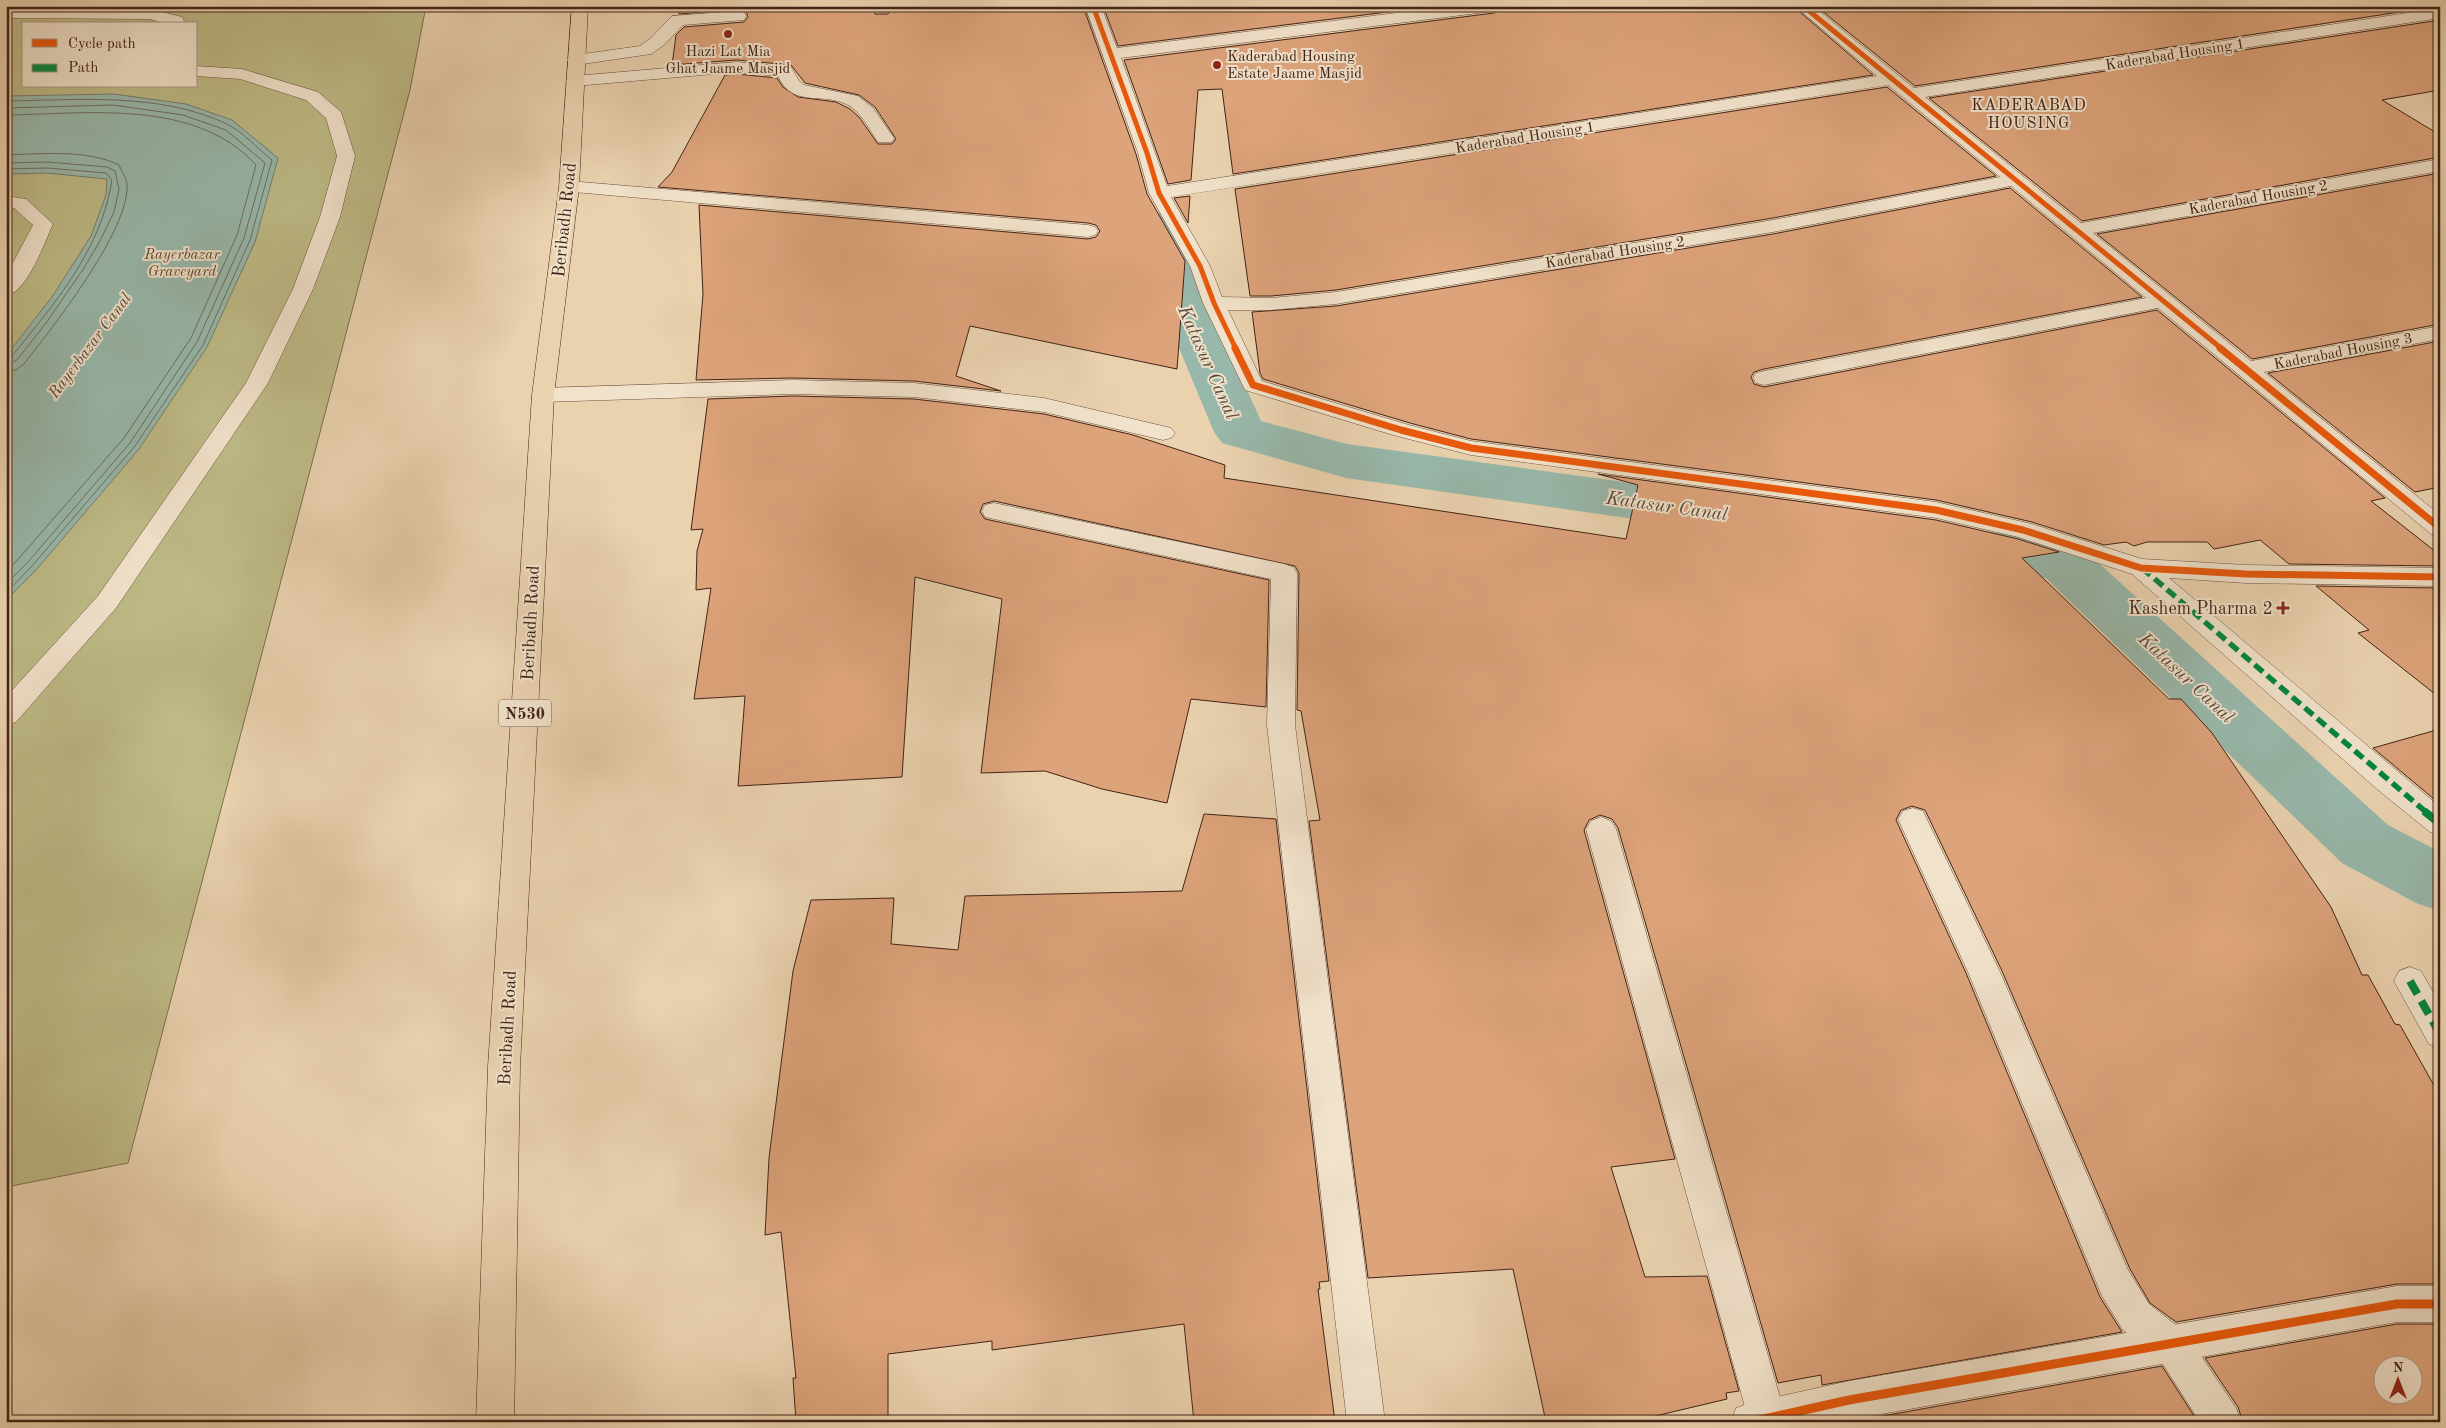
<svg xmlns="http://www.w3.org/2000/svg" width="2446" height="1428" font-family="'Old Standard TT',serif">
<rect width="100%" height="100%" fill="#ead2af"/>
<filter id="stains"><feTurbulence type="fractalNoise" baseFrequency=".004" numOctaves="4"/><feColorMatrix values="0 0 0 0 .2 0 0 0 0 .09 0 0 0 0 .02 0 0 0 .5 -.17"/></filter>
<radialGradient id="worn" r=".72"><stop offset=".6" stop-color="#630" stop-opacity="0"/><stop offset="1" stop-color="#630" stop-opacity=".3"/></radialGradient>
<!-- green -->
<path fill="#bdba86" stroke="#806e4e" fill-rule="evenodd" d="M6 6H426L410 90 128 1163 6 1187ZM24 24H196V86H24Z"/>
<!-- water -->
<path fill="#98b8ab" stroke="#767c70" d="M114 94 186 104 232 120 278 158 255 242 207 347 139 449 36 570 6 600V356L52 297 91 236 106 195 107 179 47 173 6 174V96Z"/>
<g fill="none" stroke-linecap="round" stroke-linejoin="round">
<!-- shore -->
<g stroke="#6d6e61" stroke-width="1">
<path d="M6 101C79 100 159 92 227 124 243 132 258 149 272 160L250 240 203 345 135 446 32 566 6 593"/>
<path d="M6 108 113 105 183 115 226 130 265 163 244 238 197 342 130 443 28 562 6 584"/>
<path d="M6 115C87 114 195 98 256 165L237 235 191 338 124 438 6 573"/>
<path d="M6 155C41 154 87 149 119 165 121 170 126 177 127 183 131 229 52 328 23 365L16 370 6 372"/>
<path d="M6 163 48 162 107 167 115 171 119 189 114 212 101 239 84 268 46 323 17 360 6 365"/>
<path d="M6 169 47 168 106 173 112 180C101 250 55 303 12 356L6 358"/>
</g>
<!-- canal -->
<g fill="#98b8ab" fill-rule="evenodd">
<path d="M1149 210 1165 214 1171 223 1261 421 1347 444 1719 495 1738 500 1746 513 1738 526 1719 531 1346 478 1222 443 1214 432 1127 223 1133 214Z"/>
<path d="M1947 526 2062 542 2082 548 2388 825 2440 852V911L2416 903 2342 863 2046 578 1947 564 1927 558 1919 545 1927 532Z"/>
</g>
</g>
<!-- building -->
<g fill="#dda37b" stroke="#422317" fill-rule="evenodd">
<path d="M680 6H871L875 14H888L891 6H1083L1136 154 1147 194 1185 261 1177 369 970 326 956 376 1001 391 914 381 793 378 696 380 703 294 699 205 1088 239 1096 237 1100 231 1096 225 1088 223 658 187 672 172 725 75 737 74 777 78 783 87 798 97 836 102 850 109 859 117 878 144H892L896 139 875 107 859 95 805 83 791 65 737 60 672 65 676 35 684 27 744 22 748 17 746 11 738 9 679 14Z"/>
<path d="M1103 6H1435L1118 46Z"/>
<path d="M1504 6H1793L1873 75 1233 174 1222 89 1198 90 1191 180 1168 184 1124 60 1494 13Z"/>
<path d="M1816 6H2439L1915 86Z"/>
<path d="M2440 20V90L2382 100 2440 135V157L2082 221 1929 98Z"/>
<path d="M1887 87 1996 176 1773 218 1336 290 1271 296H1250L1235 189Z"/>
<path d="M2440 173V324L2252 359 2097 234Z"/>
<path d="M2010 188 2142 297 1764 369 1754 372 1751 377 1754 384 1764 387 2157 310 2385 498 2371 501 2440 555V566L2289 564 2260 540 2214 549 2207 542H2147L2134 546 2126 542 2104 545 2032 522 1936 500 1471 439 1410 423 1263 379 1260 373 1252 312 1336 306 1773 234Z"/>
<path d="M1190 196 1188 223 1174 198Z"/>
<path d="M2440 341V487L2415 492 2268 373Z"/>
<path d="M793 396 914 399 1044 414 1133 435 1225 465 1224 478 1626 539 1638 485 1598 474 1936 520 2018 539 2059 552 2022 558 2169 699H2181L2212 733 2331 907 2362 975H2368L2395 1024 2400 1025 2440 1096V1284H2397L2176 1322 2150 1303 2130 1269 2002 971 1925 810 1912 806 1901 810 1896 820 1966 973 2100 1297 2122 1332 1822 1385 1821 1375 1778 1383 1618 828 1612 819 1600 815 1589 820 1584 830 1675 1159 1611 1167 1645 1277 1707 1276 1739 1391 1726 1393 1727 1399 1630 1422H1546L1513 1269 1368 1278 1309 821 1320 820 1301 711 1297 710 1299 573 1295 566 994 501 983 504 980 512 985 519 1269 580 1266 707 1191 699 1167 803 1102 789 1045 771 981 773 1002 599 915 577 902 777 738 786 745 696 694 699 711 588 696 590 697 551 703 529 691 530 708 399Z"/>
<path d="M2316 586 2440 588V698L2358 633 2369 630Z"/>
<path d="M2440 729V804L2373 748Z"/>
<path d="M1204 814 1276 819 1329 1281 1319 1282 1320 1289H1318L1335 1422H1194L1184 1324 992 1350V1341L888 1354V1422H796L793 1378H796L781 1232 765 1235 769 1158 793 971 811 900 894 898 891 944 958 950 965 896 1182 891Z"/>
<path d="M2397 1324H2440V1422H2243L2238 1407 2205 1358ZM2384 1366H2414V1396H2384Z"/>
<path d="M2162 1366 2198 1422H1849Z"/>
</g>
<g fill="none" stroke-linecap="round" stroke-linejoin="round">
<defs>
<g id="service">
<path d="M873 6H889L887 12H875Z"/>
<path d="M6 8 150 9 182 17 184 21 183 24H166L150 19 6 18Z"/>
<path d="M738 11 744 12 746 16 744 20 683 25 664 45 651 54 576 65 570 64 567 60 570 56 576 55 640 46 652 37 672 16Z"/>
<path d="M737 62 791 67 799 81 804 85 858 96 873 108 894 138 892 142H878C869 129 861 111 846 104 821 92 792 108 778 76L737 72 575 86 569 85 566 81 569 77 575 76Z"/>
<path d="M196 66 242 69 318 92 341 112 355 156 340 217 313 289 268 383 116 608 16 722 6 725V697L98 596 246 383 293 289 320 217 337 156 326 118 306 100 240 79 196 76Z"/>
<path d="M6 196 26 199 53 224C44 243 28 291 6 296V276L33 225 14 208H6Z"/>
<path d="M994 503 1284 564 1293 567 1297 573 1295 725 1385 1422H1347L1267 725 1271 579 985 517 982 511 985 505Z"/>
<path d="M1913 808 1923 811 2000 972 2128 1270 2149 1304 2185 1332 2236 1408 2241 1422H2200L2159 1358 2123 1330 2102 1296 1968 972 1898 819 1903 811Z"/>
<path d="M1601 817 1611 821 1616 829 1786 1418 1785 1422H1749L1748 1418 1586 829 1591 821Z"/>
</g>
<g id="minor">
<path d="M1085 6H1101L1117 48 1452 6H1502L1494 11 1121 58 1167 186 1877 76 1795 6H1813L1914 88 2440 8V18L1925 97 2081 223 2440 159V171L2093 233 2251 361 2440 326V339L2264 372 2440 515V536L2431 534 2158 308 1764 385 1756 383 1753 378 1756 373 1764 371 2146 298 2011 186 1773 232 1336 304 1271 310H1228L1262 381 1409 425 1471 441 1936 502 2032 524 2142 559 2246 565 2440 568V586L2246 583 2169 578 2440 807V835L2430 832 2378 790 2132 574 2018 537 1936 518 1471 455 1393 435 1245 390 1203 303 1190 266 1149 193 1138 153ZM1888 85 2000 177 1773 220 1336 292 1271 298 1222 297 1210 266 1171 197Z"/>
<path d="M569 181 1088 225 1095 227 1098 231 1095 235 1088 237 562 191 559 187 562 183Z"/>
<path d="M793 380 914 383 1044 398 1171 428 1175 433 1171 438 1163 440 1044 412 914 397 793 394 543 402 535 400 532 395 535 390 543 388Z"/>
<path d="M2410 967 2421 971 2440 1004V1048L2429 1044 2394 981 2399 971Z"/>
<path d="M2397 1286H2440V1322H2397L1837 1422H1731L1736 1408 1750 1403 1849 1381Z"/>
</g>
<path id="trunk" d="M572 6H588L579 187 554 395 520 1067 514 1422H476L488 1067 532 395 559 187Z"/>
</defs>
<!-- service casing -->
<use href="#service" stroke="#6c4f3d" stroke-width="1"/>
<!-- minor casing -->
<use href="#minor" stroke="#6c4f3d" stroke-width="1"/>
<!-- trunk casing -->
<use href="#trunk" stroke="#422317" stroke-width="1"/>
<!-- service -->
<use href="#service" fill="#f1e2cb" fill-rule="evenodd"/>
<!-- minor -->
<use href="#minor" fill="#f1e2cb" fill-rule="evenodd"/>
<!-- trunk -->
<use href="#trunk" fill="#ead2af" fill-rule="evenodd"/>
<!-- quiet-far1 -->
<path stroke="#00873e" stroke-width="5.5" stroke-dasharray="11 5.5" stroke-linecap="butt" d="M2142 568 2426 812"/>
<!-- quiet -->
<g stroke="#00873e" stroke-width="8" stroke-dasharray="15 8" stroke-linecap="butt">
<path d="M2424 811 2440 824"/>
<path d="M2410 981 2440 1034"/>
</g>
<defs>
<g id="cycleway-far2">
<path d="M1093 6 1147 153 1159 193 1200 266 1214 303 1236 349"/>
<path d="M1803 6 2222 349"/>
</g>
<g id="cycleway-far1">
<path d="M1235 348 1253 385 1401 430 1471 448 1936 510 2023 530 2141 568 2246 574 2440 577"/>
<path d="M2220 348 2440 528"/>
</g>
<path id="cycleway" d="M1750 1422 1849 1400 2397 1304H2440"/>
</defs>
<!-- cycleway-far2 casing -->
<use href="#cycleway-far2" stroke="#f1e2cb" stroke-width="7"/>
<!-- cycleway-far1 casing -->
<use href="#cycleway-far1" stroke="#f1e2cb" stroke-width="10"/>
<!-- cycleway casing -->
<use href="#cycleway" stroke="#f1e2cb" stroke-width="12"/>
<!-- cycleway-far2 -->
<use href="#cycleway-far2" stroke="#e8590c" stroke-width="5"/>
<!-- cycleway-far1 -->
<use href="#cycleway-far1" stroke="#e8590c" stroke-width="7"/>
<!-- cycleway -->
<use href="#cycleway" stroke="#e8590c" stroke-width="9"/>
</g>
<!-- markers -->
<g fill="#8f2418" stroke="#f1e2cb" stroke-width="2">
<circle cx="728" cy="34" r="5"/>
<circle cx="1217" cy="65" r="5"/>
<path d="M2280.5 600.5h5v5h5v5h-5v5h-5v-5h-5v-5h5z"/>
</g>
<g text-anchor="middle" stroke-width="4" stroke-linejoin="round" paint-order="stroke">
<!-- far-poi labels -->
<g font-size="15" fill="#422317" stroke="#f1e2cb">
<text x="728" y="56">Hazi Lat Mia<tspan x="728" dy="17">Ghat Jaame Masjid</tspan></text>
<text x="1227" y="61" text-anchor="start">Kaderabad Housing<tspan x="1227" dy="17">Estate Jaame Masjid</tspan></text>
</g>
<!-- far-street labels -->
<g font-size="15" fill="#422317" stroke="#f1e2cb">
<text transform="translate(2175 54) rotate(-9)" y="5">Kaderabad Housing 1</text>
<text transform="translate(1525 137) rotate(-9)" y="5">Kaderabad Housing 1</text>
<text transform="translate(2258 197) rotate(-10)" y="5">Kaderabad Housing 2</text>
<text transform="translate(1615 252) rotate(-9)" y="5">Kaderabad Housing 2</text>
<text transform="translate(2343 351) rotate(-11)" y="5">Kaderabad Housing 3</text>
</g>
<!-- far-park labels -->
<g font-size="15" font-style="italic" fill="#614933" stroke="#f1e2cb">
<text x="182" y="259">Rayerbazar<tspan x="182" dy="17">Graveyard</tspan></text>
</g>
<!-- far-quarter labels -->
<g font-size="16" letter-spacing="1" fill="#422317" stroke="#f1e2cb">
<text x="2029" y="110">KADERABAD<tspan x="2029" dy="18">HOUSING</tspan></text>
</g>
<!-- far-water labels -->
<g font-size="16" font-style="italic" fill="#58483c" stroke="#f1e2cb">
<text transform="translate(89 345) rotate(-53)" y="6">Rayerbazar Canal</text>
</g>
<!-- shield labels -->
<rect fill="#f1e2cb" stroke="#765c4d" stroke-width="1" x="499" y="699.5" width="52" height="27" rx="4"/>
<g font-size="16" font-weight="bold" fill="#422317">
<text x="525" y="719">N530</text>
</g>
<!-- street labels -->
<g font-size="18" fill="#422317" stroke="#f1e2cb">
<text transform="translate(564 220) rotate(-84)" y="6">Beribadh Road</text>
<text transform="translate(530 623) rotate(-87)" y="6">Beribadh Road</text>
<text transform="translate(507 1028) rotate(-87)" y="6">Beribadh Road</text>
</g>
<!-- poi labels -->
<g font-size="18" fill="#422317" stroke="#f1e2cb" text-anchor="end">
<text x="2273" y="614">Kashem Pharma 2</text>
</g>
<!-- water labels -->
<g font-size="19" font-style="italic" fill="#58483c" stroke="#f1e2cb">
<text transform="translate(1209 362) rotate(66)" y="7">Katasur Canal</text>
<text transform="translate(1667 505) rotate(8)" y="7">Katasur Canal</text>
<text transform="translate(2187 677) rotate(43)" y="7">Katasur Canal</text>
</g>
</g>
<!-- margin -->
<rect width="2446" height="1428" fill="none" stroke="#ead2af" stroke-width="25"/>
<rect x="8" y="8" width="2431" height="1413" fill="none" stroke="#422317" stroke-width="2.5"/>
<rect x="12" y="12" width="2421" height="1403" fill="none" stroke="#422317"/>
<!-- legend -->
<rect x="22" y="22" width="175" height="65" fill="#f1e2cb" stroke="#ab9683"/>
<rect x="32" y="39" width="25" height="8" fill="#e8590c" stroke="#ab9683"/>
<text x="68" y="48" font-size="15" fill="#422317">Cycle path</text>
<rect x="32" y="64" width="25" height="8" fill="#00873e" stroke="#ab9683"/>
<text x="68" y="72" font-size="15" fill="#422317">Path</text>
<!-- north arrow -->
<g transform="translate(2398 1380)"><circle r="24" fill="#f1e2cb" stroke="#ab9683"/>
<path d="M0-4L9 19L0 12L-9 19Z" fill="#8f2418"/>
<text y="-8" font-size="14" font-weight="bold" text-anchor="middle" fill="#422317">N</text>
</g>
<rect width="100%" height="100%" filter="url(#stains)"/>
<rect width="100%" height="100%" fill="url(#worn)"/>
</svg>
